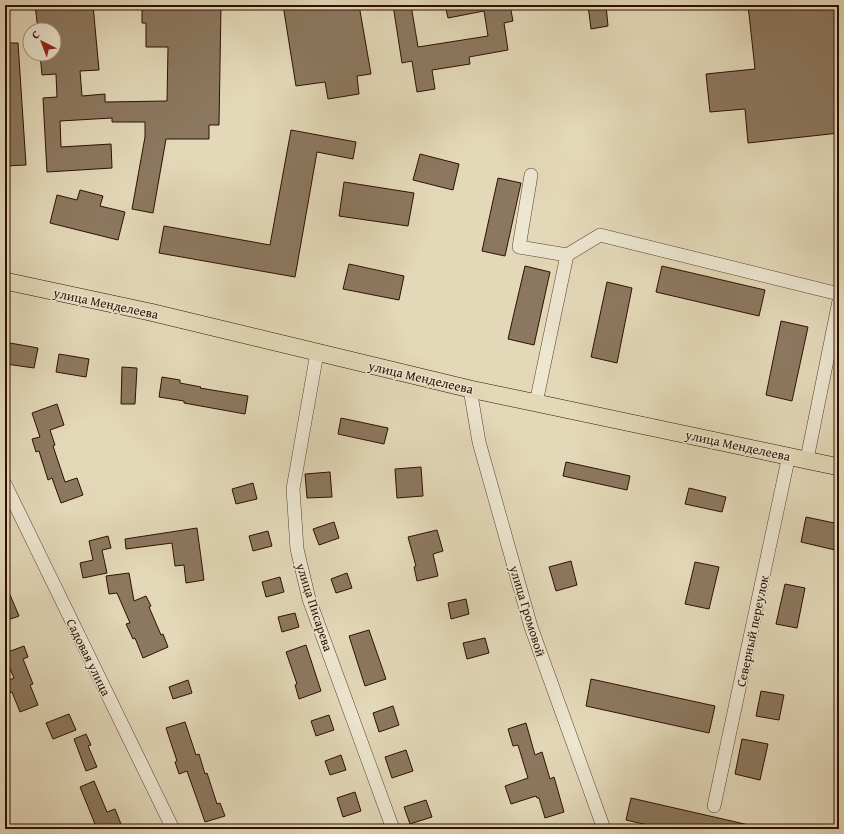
<svg xmlns="http://www.w3.org/2000/svg" width="844" height="834" font-family="'Gentium Book Plus',serif">
<rect width="100%" height="100%" fill="#e3d8b8"/>
<filter id="stains"><feTurbulence type="fractalNoise" baseFrequency=".005" numOctaves="4"/><feColorMatrix values="0 0 0 0 .2 0 0 0 0 .09 0 0 0 0 .02 0 0 0 .5 -.17"/></filter>
<radialGradient id="worn" r=".72"><stop offset=".6" stop-color="#630" stop-opacity="0"/><stop offset="1" stop-color="#630" stop-opacity=".3"/></radialGradient>
<!-- building -->
<g fill="#8c7860" stroke="#2e1001">
<path d="M35 5H93L99 70 80 71 82 96 105 94V102L167 101 168 47H146V23H142V7L156 8V5H221L219 125H209V139H166L153 213 132 209 145 137V122H112V118L60 121 61 147 111 144 112 168 47 172 43 98 57 97 56 74 42 75 40 54H54V30H38Z"/>
<path d="M283 5H359L371 74 357 76 359 94 328 99 325 82 296 86Z"/>
<path d="M393 5H411L418 47 488 36 484 11 448 18 445 5H510L513 21 504 23 508 50 469 57 470 64 432 70 435 89 417 92 412 61 402 63Z"/>
<path d="M588 5H606L608 26 591 29Z"/>
<path d="M748 5H839V133L748 143 745 109 710 112 706 74 755 69Z"/>
<path d="M5 43H18L26 165 5 166Z"/>
<path d="M291 130 356 142 353 159 317 152 295 277 159 253 164 226 270 245Z"/>
<path d="M420 154 459 164 453 190 413 180Z"/>
<path d="M498 178 521 183 505 256 482 251Z"/>
<path d="M344 182 414 193 408 226 339 216Z"/>
<path d="M80 190 103 196 100 206 125 212 118 240 50 223 57 195 77 200Z"/>
<path d="M349 264 404 276 399 300 343 289Z"/>
<path d="M525 266 550 272 534 345 508 339Z"/>
<path d="M662 266 765 290 759 316 656 292Z"/>
<path d="M607 282 632 288 617 363 591 357Z"/>
<path d="M781 321 808 327 792 401 766 395Z"/>
<path d="M10 343 38 348 34 368 6 364Z"/>
<path d="M59 354 89 359 86 377 56 372Z"/>
<path d="M122 367 137 368 135 404H121Z"/>
<path d="M162 377 180 380V383L201 387 200 388 248 396 245 414 184 403V401L159 397Z"/>
<path d="M57 404 64 425 50 430 55 445 53 446 65 482 77 478 83 495 61 503 52 478 48 480 39 451 36 452 32 439 40 437 32 413Z"/>
<path d="M341 418 388 428 384 444 338 434Z"/>
<path d="M566 462 630 476 627 490 563 476Z"/>
<path d="M421 467 423 496 397 498 395 469Z"/>
<path d="M330 472 332 497 307 498 305 474Z"/>
<path d="M253 483 257 499 236 504 232 489Z"/>
<path d="M689 488 726 497 722 512 685 504Z"/>
<path d="M806 517 839 524V532L835 550 801 542Z"/>
<path d="M334 522 339 538 319 545 313 529Z"/>
<path d="M197 528 204 580 186 583 184 565 175 566 172 543 126 549 125 539Z"/>
<path d="M437 530 443 551 433 554 438 576 417 581 414 567 416 566 408 537Z"/>
<path d="M268 531 272 546 253 551 249 536Z"/>
<path d="M108 536 111 548 102 550 107 573 83 578 80 563 93 560 89 541Z"/>
<path d="M571 561 577 585 556 591 549 567Z"/>
<path d="M695 562 719 567 709 609 685 604Z"/>
<path d="M129 573 134 601 146 596 151 606 149 607 161 635 163 634 168 647 143 658 135 638 133 639 126 624 130 623 117 593 109 594 106 576Z"/>
<path d="M347 573 352 588 336 593 331 579Z"/>
<path d="M280 577 284 592 266 597 262 582Z"/>
<path d="M5 583 19 616 5 621Z"/>
<path d="M785 584 805 588 797 628 776 624Z"/>
<path d="M466 599 469 614 451 619 448 603Z"/>
<path d="M295 613 299 627 282 632 278 617Z"/>
<path d="M369 630 386 679 365 686 349 636Z"/>
<path d="M485 638 489 653 467 659 463 643Z"/>
<path d="M306 645 321 691 299 699 295 685 297 684 286 652Z"/>
<path d="M24 646 28 657 23 659 33 684 30 685 38 705 20 712 12 692 9 693 5 682 14 678 5 657V653Z"/>
<path d="M591 679 715 706 709 733 586 706Z"/>
<path d="M188 680 192 693 173 699 169 687Z"/>
<path d="M761 691 784 695 779 720 756 716Z"/>
<path d="M393 706 399 725 379 732 373 713Z"/>
<path d="M69 714 76 730 53 739 46 723Z"/>
<path d="M329 715 334 730 316 736 311 721Z"/>
<path d="M185 722 196 755 199 754 205 774 207 773 217 804 220 803 225 816 205 822 187 771 179 774 175 762 177 761 166 728Z"/>
<path d="M526 723 535 755 542 752 550 779 554 777 564 812 545 818 539 798H537L536 796 511 804 505 786 528 778 518 745 513 746 508 729Z"/>
<path d="M86 734 91 745 88 746 97 767 86 771 74 739Z"/>
<path d="M742 739 768 744 760 780 735 774Z"/>
<path d="M406 750 413 771 392 778 385 757Z"/>
<path d="M341 755 346 770 330 775 325 761Z"/>
<path d="M94 781 107 812 115 809 123 829H97L80 787Z"/>
<path d="M355 792 361 811 343 817 337 798Z"/>
<path d="M631 798 749 825V829H665L626 820Z"/>
<path d="M426 800 432 817 410 824 404 807Z"/>
</g>
<g fill="none" stroke-linecap="round" stroke-linejoin="round">
<defs>
<g id="minor">
<path d="M531 175 519 247 567 255"/>
<path d="M317 353 293 489 297 549 309 599 393 829"/>
<path d="M470 389 479 442 531 627 604 829"/>
<path d="M536 403 567 255 600 235 839 294"/>
<path d="M807 459 839 301"/>
<path d="M5 484 173 829"/>
<path d="M714 806 789 455"/>
</g>
<path id="major" d="M5 281 150 312 470 389 839 467"/>
</defs>
<!-- minor casing -->
<use href="#minor" stroke="#5b422f" stroke-width="14"/>
<!-- major casing -->
<use href="#major" stroke="#2e1001" stroke-width="18"/>
<!-- minor -->
<use href="#minor" stroke="#ede6d1" stroke-width="13"/>
<!-- major -->
<use href="#major" stroke="#e3d8b8" stroke-width="17"/>
</g>
<g text-anchor="middle" stroke-width="3" stroke-linejoin="round" paint-order="stroke">
<!-- street labels -->
<g font-size="13" fill="#2e1001" stroke="#ede6d1">
<text transform="translate(106 303) rotate(12)" y="5">улица Менделеева</text>
<text transform="translate(421 377) rotate(13)" y="5">улица Менделеева</text>
<text transform="translate(738 445) rotate(12)" y="5">улица Менделеева</text>
<text transform="translate(315 607) rotate(72)" y="5">улица Писарева</text>
<text transform="translate(528 611) rotate(73)" y="5">улица Громовой</text>
<text transform="translate(752 631) rotate(-78)" y="5">Северный переулок</text>
<text transform="translate(89 657) rotate(64)" y="5">Садовая улица</text>
</g>
</g>
<!-- margin -->
<rect width="844" height="834" fill="none" stroke="#e3d8b8" stroke-width="20"/>
<rect x="6" y="6" width="832" height="822" fill="none" stroke="#2e1001" stroke-width="2"/>
<rect x="10" y="10" width="824" height="814" fill="none" stroke="#2e1001"/>
<!-- north arrow -->
<g transform="translate(42 42) rotate(318)"><circle r="19" fill="#ede6d1" stroke="#a1907e"/>
<path d="M0-3L7 15L0 10L-7 15Z" fill="#8f2418"/>
<text y="-6" font-size="11" font-weight="bold" text-anchor="middle" fill="#2e1001">С</text>
</g>
<rect width="100%" height="100%" filter="url(#stains)"/>
<rect width="100%" height="100%" fill="url(#worn)"/>
</svg>
